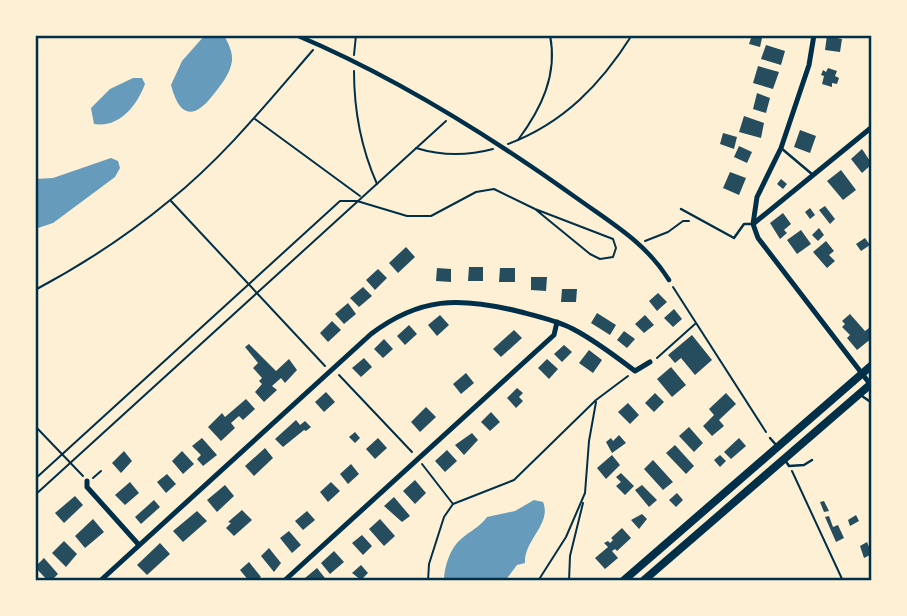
<svg xmlns="http://www.w3.org/2000/svg" width="907" height="616" font-family="'Varela Round',sans-serif">
<rect width="100%" height="100%" fill="#fdf0d5"/>
<!-- water -->
<g fill="#669bbc">
<path d="M205 35H224C228 43 233 52 232 61 230 74 221 85 213 95 193 121 179 116 171 85L182 61Z"/>
<path d="M133 78H142L145 84C137 105 120 128 94 124L91 108 110 89Z"/>
<path d="M111 158 118 161 120 168 115 177 53 223 35 229V179L53 178Z"/>
<path d="M534 500 543 502C552 524 524 540 525 563L517 565 505 581H444C444 567 450 548 461 539 470 531 480 527 487 517L515 511Z"/>
</g>
<!-- building -->
<g fill="#264d5e">
<path d="M752 35 762 38 760 47 749 44Z"/>
<path d="M827 35H837V38L842 39 840 52 825 50Z"/>
<path d="M766 45 785 51 781 65 761 59Z"/>
<path d="M758 66 779 72 773 89 753 83Z"/>
<path d="M828 68 837 71 835 76 839 78 837 84 832 83V87L822 84 824 76 821 75 823 70 826 72Z"/>
<path d="M757 93 770 98 766 113 753 109Z"/>
<path d="M744 116 764 123 761 138 739 132Z"/>
<path d="M800 130 816 136 810 153 794 147Z"/>
<path d="M723 133 737 137 734 149 720 144Z"/>
<path d="M739 146 752 152 747 163 734 157Z"/>
<path d="M862 149 872 164 862 173 851 159Z"/>
<path d="M841 170 856 190 843 200 827 181Z"/>
<path d="M730 172 746 178 739 195 723 188Z"/>
<path d="M781 179 787 184 783 189 777 184Z"/>
<path d="M825 206 835 219 830 224 819 210Z"/>
<path d="M810 208 815 215 810 219 805 212Z"/>
<path d="M783 213 791 224 784 230 787 233 780 239 770 223Z"/>
<path d="M819 228 824 235 818 241 812 235Z"/>
<path d="M801 230 811 244 797 254 787 240Z"/>
<path d="M865 238 870 245 861 251 856 244Z"/>
<path d="M826 241 834 251 829 255 835 261 827 268 813 252Z"/>
<path d="M406 247 415 257 398 273 389 263Z"/>
<path d="M469 267H483V281H468Z"/>
<path d="M437 268 451 269V282L436 281Z"/>
<path d="M500 268H515V282H499Z"/>
<path d="M378 269 387 278 375 290 366 280Z"/>
<path d="M531 277H547L546 291 531 290Z"/>
<path d="M363 287 372 296 359 307 350 298Z"/>
<path d="M562 289H577L576 302H561Z"/>
<path d="M658 293 667 302 657 311 649 301Z"/>
<path d="M348 303 356 314 344 324 335 314Z"/>
<path d="M674 309 682 319 673 327 664 318Z"/>
<path d="M597 313 616 325 610 335 591 323Z"/>
<path d="M850 314 865 331 869 328 872 332V338L857 350 847 338 850 335 842 327 845 324 842 321Z"/>
<path d="M440 315 449 325 437 336 428 325Z"/>
<path d="M645 315 654 325 644 333 635 324Z"/>
<path d="M332 321 341 330 328 342 320 333Z"/>
<path d="M409 325 417 334 405 345 397 336Z"/>
<path d="M514 330 522 338 501 357 493 349Z"/>
<path d="M624 331 635 339 627 348 617 340Z"/>
<path d="M692 335 712 360 695 375 681 358 675 363 668 355Z"/>
<path d="M384 339 393 349 383 358 374 349Z"/>
<path d="M249 344 276 371 289 359 297 370 285 383 281 378 272 386 277 390 264 402 255 392 262 384 259 381 262 378 253 368 258 363 245 347Z"/>
<path d="M564 345 572 352 562 362 554 354Z"/>
<path d="M589 350 602 360 593 373 579 363Z"/>
<path d="M364 358 372 367 361 377 352 368Z"/>
<path d="M547 359 558 369 549 379 538 368Z"/>
<path d="M671 367 686 385 672 397 657 379Z"/>
<path d="M466 373 474 383 461 394 453 384Z"/>
<path d="M517 388 523 393 519 397 523 401 516 408 507 398Z"/>
<path d="M326 392 335 402 324 412 315 402Z"/>
<path d="M655 393 664 402 654 412 645 403Z"/>
<path d="M726 393 736 404 719 420 724 426 712 436 703 426 714 415 709 409Z"/>
<path d="M246 399 255 409 243 420 239 416 231 423 235 428 221 441 208 427 222 413 225 417Z"/>
<path d="M628 403 639 415 630 424 618 412Z"/>
<path d="M426 407 436 417 420 432 411 422Z"/>
<path d="M491 412 500 422 490 431 481 422Z"/>
<path d="M296 420 300 425 305 421 311 427 306 431 304 430 283 447 275 439Z"/>
<path d="M689 427 703 443 694 452 679 436Z"/>
<path d="M355 432 360 438 355 443 349 437Z"/>
<path d="M472 433 478 440 464 455 455 445Z"/>
<path d="M619 435 626 443 612 453 606 442 611 438 613 441Z"/>
<path d="M202 438 217 455 203 466 197 459 201 455 192 446Z"/>
<path d="M378 438 387 448 375 459 366 449Z"/>
<path d="M739 438 746 446 731 459 724 452Z"/>
<path d="M675 445 694 466 686 474 666 453Z"/>
<path d="M265 448 273 458 254 476 245 466Z"/>
<path d="M447 450 457 461 445 472 435 461Z"/>
<path d="M124 451 132 461 121 473 112 463Z"/>
<path d="M182 451 194 464 183 474 172 461Z"/>
<path d="M612 455 620 465 606 479 597 468Z"/>
<path d="M720 455 726 461 720 467 714 460Z"/>
<path d="M653 460 673 482 663 490 644 469Z"/>
<path d="M351 464 359 474 348 484 340 474Z"/>
<path d="M621 473 634 486 625 495 616 486 621 482 616 477Z"/>
<path d="M167 474 176 484 166 493 157 482Z"/>
<path d="M415 480 426 493 415 504 403 491Z"/>
<path d="M130 482 139 493 125 505 115 495Z"/>
<path d="M331 482 340 491 328 502 320 492Z"/>
<path d="M225 485 234 496 217 512 207 500Z"/>
<path d="M642 485 657 500 649 507 635 490Z"/>
<path d="M677 493 683 500 676 507 669 500Z"/>
<path d="M75 496 83 505 64 523 55 513Z"/>
<path d="M394 497 410 516 402 522 384 506Z"/>
<path d="M154 500 160 507 141 524 135 517Z"/>
<path d="M824 501 829 511 824 512 820 502Z"/>
<path d="M242 510 252 520 234 536 226 528 231 523 228 522Z"/>
<path d="M197 511 207 521 183 542 173 531Z"/>
<path d="M307 511 315 520 303 530 295 521Z"/>
<path d="M642 514 647 519 639 529 631 520Z"/>
<path d="M856 515 859 521 850 526 848 520Z"/>
<path d="M829 516 833 527 838 525 844 538 836 542 825 517Z"/>
<path d="M93 519 104 532 85 548 75 536Z"/>
<path d="M380 519 395 536 384 546 369 529Z"/>
<path d="M622 528 631 538 617 551 615 549 612 551 618 558 605 569 595 558 608 547 604 543 608 541 610 543 613 540 611 538Z"/>
<path d="M289 531 301 545 292 553 280 538Z"/>
<path d="M362 535 372 546 363 555 352 543Z"/>
<path d="M64 541 77 554 66 567 52 553Z"/>
<path d="M867 542 872 554 864 558 860 546Z"/>
<path d="M160 543 170 554 147 575 137 565Z"/>
<path d="M269 548 281 563 274 572 261 556Z"/>
<path d="M334 551 344 562 330 574 321 563Z"/>
<path d="M44 558 58 574 51 581H48L35 567Z"/>
<path d="M249 562 261 577 256 581H249L240 570Z"/>
<path d="M361 565 368 573 361 580 352 573Z"/>
<path d="M317 568 325 578 322 581H307L305 578Z"/>
</g>
<g fill="none" stroke-linecap="round" stroke-linejoin="round">
<!-- path -->
<g stroke="#003049" stroke-width="2">
<path d="M354 55 356 35"/>
<path d="M354 71C354 110 361 148 377 184"/>
<path d="M255 119 360 196"/>
<path d="M518 140C541 109 558 75 550 35"/>
<path d="M508 144C564 123 601 84 632 35"/>
<path d="M416 148C442 156 467 156 493 149"/>
<path d="M171 201 325 366"/>
<path d="M645 241 668 232 683 221H689"/>
<path d="M673 287 766 432"/>
<path d="M35 290C82 265 128 235 169 201 223 158 268 102 313 50"/>
<path d="M657 358 695 324"/>
<path d="M339 375 412 452"/>
<path d="M35 426 83 476"/>
<path d="M422 464 453 504"/>
<path d="M792 471 843 581"/>
<path d="M93 478 101 471"/>
<path d="M35 479 340 201H357L407 216H431L476 192 494 189 535 209 613 239 616 248 613 257 600 259 590 254 535 209"/>
<path d="M35 495 446 121"/>
<path d="M428 581 429 564 444 517 453 504 514 480 596 400 628 376"/>
<path d="M538 581 566 537 585 493 589 441 596 402"/>
<path d="M569 581 570 556 583 503"/>
</g>
<!-- service -->
<g stroke="#003049" stroke-width="2.5">
<path d="M781 148 813 175"/>
<path d="M681 209 734 238 744 224H751"/>
<path d="M862 396 872 403"/>
<path d="M770 438 777 446"/>
<path d="M785 460 789 466 804 465 812 460"/>
</g>
<!-- pedestrian -->
<path stroke="#003049" stroke-width="4.5" d="M296 35C396 77 490 136 578 199 613 224 646 243 669 280"/>
<!-- minor -->
<g stroke="#003049" stroke-width="5">
<path d="M814 35 809 65 781 148 757 197 753 224 758 238 870 384"/>
<path d="M753 224 872 127"/>
<path d="M87 481V487L139 545"/>
<path d="M100 581 371 334C420 297 459 297 517 311 536 316 556 320 573 329 596 341 615 356 635 371L650 362"/>
<path d="M284 581 554 335 557 322"/>
</g>
<!-- secondary -->
<g stroke="#003049" stroke-width="8">
<path d="M623 581 872 365"/>
<path d="M643 581 872 383"/>
</g>
</g>
<!-- border -->
<rect width="907" height="616" fill="none" stroke="#fdf0d5" stroke-width="74"/>
<rect x="37" y="37" width="833" height="542" fill="none" stroke="#003049" stroke-width="2.5"/>
</svg>
